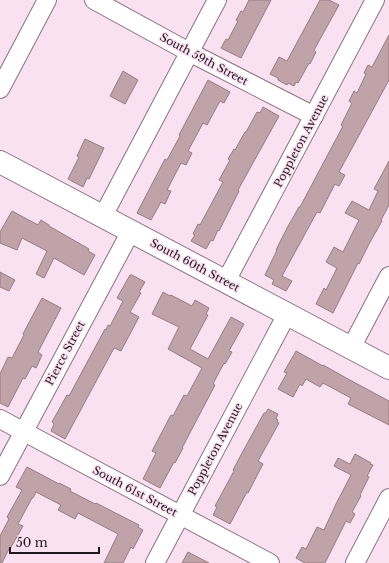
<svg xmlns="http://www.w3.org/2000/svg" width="389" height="563" font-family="'Libre Baskerville',serif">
<rect width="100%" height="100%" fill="#fae1f1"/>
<!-- building -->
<g fill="#c0a3a8" stroke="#987c81">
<path d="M249 0H271L241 58 221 48 226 39 228 40 238 21 236 20 241 11 243 12Z"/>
<path d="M320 0H329L339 5 314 50 316 52 310 64 309 63 298 83 296 82 294 86 288 83 287 85 278 80V78L270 74 279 57 287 61Z"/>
<path d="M389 35V80L339 172 345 175 339 186 335 184 320 213 317 212 282 276 292 281 286 291 272 284 274 280 265 275 277 250H276L287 228 299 207H300L343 126 341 125 352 103 349 101 354 91 357 93 366 74 364 73 368 65 372 67Z"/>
<path d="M123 71 138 80 125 104 110 96Z"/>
<path d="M208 80 230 92 224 103 220 101 207 125 203 123 188 151 192 153 186 165 181 163 167 190 171 191 165 204 161 202 151 220 137 213 165 159 167 160 180 136 179 135Z"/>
<path d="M263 107 279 116 238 190 239 191 219 231 218 230 213 241 211 240 206 249 191 241 195 235 193 234 198 224 200 225 223 182 219 180 230 160 228 159 234 149 235 150 245 132H246L257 112 260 113Z"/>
<path d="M85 139 104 148 89 179 87 178 83 187 68 179 79 157 77 156Z"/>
<path d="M389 161V205L381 220 382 221 369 244 359 264 358 263 333 313 316 304 324 288 326 290 337 268 326 262 334 247 343 252 359 220 345 213 352 201 369 210 378 191 374 189Z"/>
<path d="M12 211 38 225 41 220 49 225V226L89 249 88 251 95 255 84 275 54 258 44 278 36 274 47 251 22 238 17 250 0 243V232Z"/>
<path d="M0 272 15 280 9 291 0 287Z"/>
<path d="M130 275H132L145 282 139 292 141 293 130 312 139 317 121 351 114 348 65 439 51 431 54 424 52 422 67 395 69 396 105 329 106 330 108 325 110 326 123 301 117 298Z"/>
<path d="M163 292 170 296 171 295 192 306 195 300 209 308 206 314 208 315 190 349 208 359 231 317 244 324 229 351 232 352 225 364 224 363 215 380 213 384 215 385 182 448H183L175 463 174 462 160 488 143 479 156 453 152 451 171 415 173 416 184 395 187 396 202 368 168 349 179 327 152 314Z"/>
<path d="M42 298 61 308 38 352 42 355 36 368 32 366 25 379 23 378 8 407 0 403V374L8 357 12 358 24 335 23 334Z"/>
<path d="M296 351 323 366V365L348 379 389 401V425L348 404 351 398 323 383 320 387 306 379 302 386 300 384 293 397 278 389 287 373 284 372Z"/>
<path d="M268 409 278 414 276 419 278 420 277 422 279 423 258 461 263 464 248 493 247 492 230 524 213 515 217 507 215 506 234 471 233 470 242 453 264 413H266Z"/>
<path d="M355 454 371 463 370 464 373 465 367 476 369 477 360 495 361 496 352 512 355 514 350 523 346 521 325 563H305L296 558 302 547 306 549 317 527 324 530 336 504 351 475 334 466 338 458 350 464Z"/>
<path d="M27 467 59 484V483L71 489 70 491 95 504 96 503 139 525 138 527 143 530 133 549 131 547 123 563H104L118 534 78 513 75 519 58 510 61 505 36 492 33 498H32L18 524 23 526 10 549H9L2 563H0V536L9 519 7 517 21 492 22 490 16 487Z"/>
<path d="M188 552 209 563H182Z"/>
</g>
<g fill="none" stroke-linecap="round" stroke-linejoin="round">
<defs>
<g id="minor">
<path d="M94 0 189 52 314 116"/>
<path d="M0 89 47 0"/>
<path d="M103 216 217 0"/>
<path d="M226 281 375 0"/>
<path d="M351 348 389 276"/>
<path d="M0 419 270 563"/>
<path d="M0 476 131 231"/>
<path d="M155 563 287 314"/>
<path d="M355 563 389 498"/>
</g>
<path id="major" d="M0 162 389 368"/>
</defs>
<!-- minor casing -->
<use href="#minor" stroke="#8a7382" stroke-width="20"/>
<!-- major casing -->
<use href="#major" stroke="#8a7382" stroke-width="24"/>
<!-- minor -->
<use href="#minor" stroke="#fff" stroke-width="18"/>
<!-- major -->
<use href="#major" stroke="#fff" stroke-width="22"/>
</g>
<g text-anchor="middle" stroke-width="3" stroke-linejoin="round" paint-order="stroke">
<!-- street labels -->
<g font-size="11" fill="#1f171c" stroke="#fae1f1">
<text transform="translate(204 59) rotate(28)" y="4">South 59th Street</text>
<text transform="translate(301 141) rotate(-62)" y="4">Poppleton Avenue</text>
<text transform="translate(195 265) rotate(28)" y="4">South 60th Street</text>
<text transform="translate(65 353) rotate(-62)" y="4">Pierce Street</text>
<text transform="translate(215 449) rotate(-62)" y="4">Poppleton Avenue</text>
<text transform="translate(135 491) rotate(28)" y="4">South 61st Street</text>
</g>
</g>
<!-- scale -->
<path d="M10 547v6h89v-6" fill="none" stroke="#1f171c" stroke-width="2"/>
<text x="16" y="547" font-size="12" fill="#1f171c" stroke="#fae1f1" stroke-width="3" paint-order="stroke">50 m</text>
</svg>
